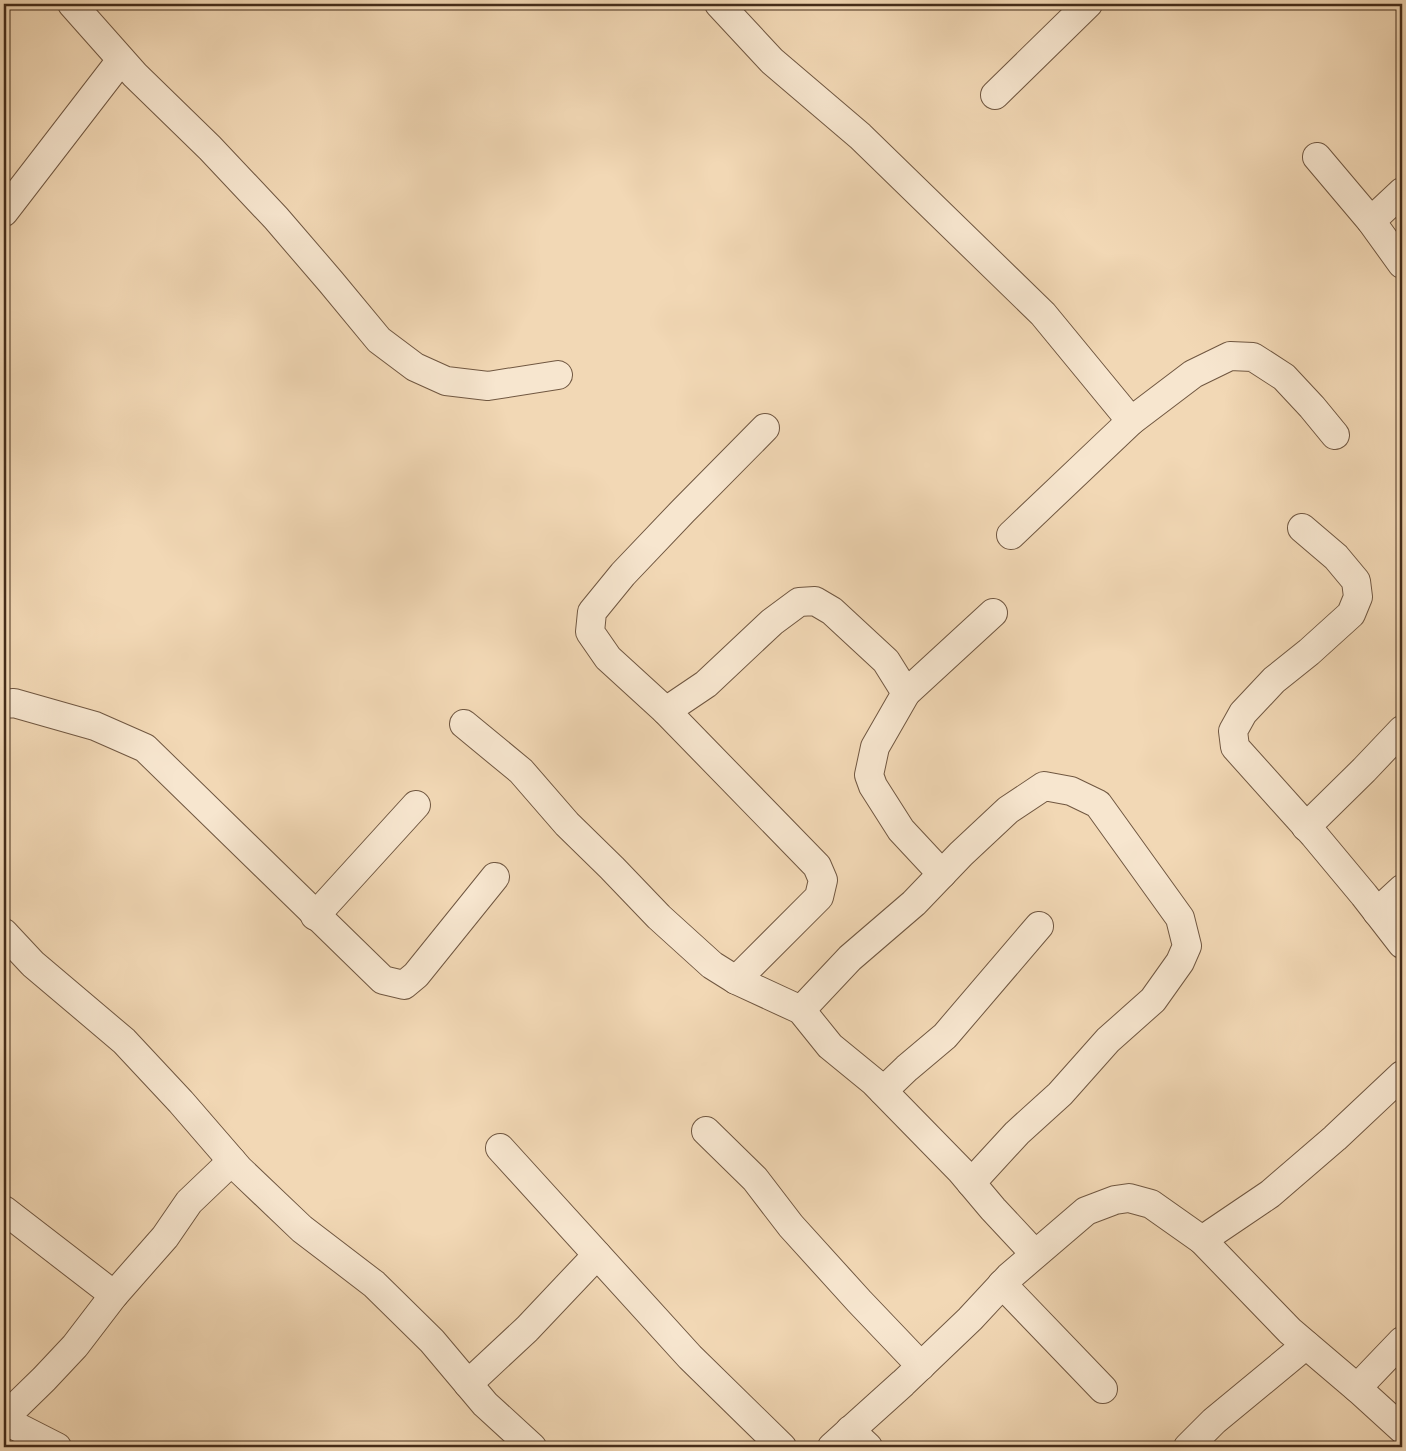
<svg xmlns="http://www.w3.org/2000/svg" width="1406" height="1451" font-family="'IM FELL Great Primer',serif">
<rect width="100%" height="100%" fill="#f2d8b5"/>
<filter id="stains"><feTurbulence type="fractalNoise" baseFrequency=".004" numOctaves="4"/><feColorMatrix values="0 0 0 0 .2 0 0 0 0 .09 0 0 0 0 .02 0 0 0 .5 -.17"/></filter>
<radialGradient id="worn" r=".72"><stop offset=".6" stop-color="#630" stop-opacity="0"/><stop offset="1" stop-color="#630" stop-opacity=".3"/></radialGradient>
<g fill="none" stroke-linecap="round" stroke-linejoin="round">
<defs>
<g id="minor">
<path d="M72 4 135 75 210 148 276 218 331 282 379 340 415 367 446 381 488 386 558 375"/>
<path d="M719 4 772 61 860 136 1043 314 1131 421 1193 374 1230 356 1253 357 1284 377 1312 407 1335 435"/>
<path d="M995 95 1088 4"/>
<path d="M1317 157 1371 221 1402 264"/>
<path d="M4 212 121 60"/>
<path d="M1371 221 1402 192"/>
<path d="M765 428 683 511 623 574 592 612 590 632 608 658 666 711 706 684 772 622 799 602 815 601 832 611 886 661 906 693 875 747 869 775 873 786 901 830 942 874"/>
<path d="M1302 528 1336 557 1356 581 1358 597 1351 614 1309 652 1274 680 1243 713 1233 731 1235 747 1314 835 1364 895 1402 944"/>
<path d="M1011 535 1131 421"/>
<path d="M906 693 993 613"/>
<path d="M4 704 14 703 95 726 145 748 383 980 404 985 416 975 495 877"/>
<path d="M666 711 817 866 823 880 819 897 736 980"/>
<path d="M464 724 521 771 567 824 612 868 659 917 712 965 736 980 801 1010 830 1046 874 1082 961 1171 993 1209 1035 1254"/>
<path d="M1306 827 1364 770 1402 730"/>
<path d="M1377 912 1402 889"/>
<path d="M315 916 416 805"/>
<path d="M4 933 33 964 124 1041 181 1102 239 1169 302 1229 374 1284 432 1341 485 1404 532 1447"/>
<path d="M801 1010 850 958 914 903 961 854 1008 810 1044 786 1071 791 1098 804 1180 918 1187 946 1180 962 1153 1000 1108 1040 1060 1094 1017 1133 971 1183"/>
<path d="M883 1091 907 1068 945 1036 1039 926"/>
<path d="M706 1131 755 1179 791 1226 859 1301 921 1366"/>
<path d="M500 1148 690 1357 782 1447"/>
<path d="M4 1210 114 1295"/>
<path d="M1202 1240 1290 1331 1357 1388 1402 1341"/>
<path d="M1002 1284 1103 1389"/>
<path d="M468 1384 527 1329 597 1255"/>
<path d="M1357 1388 1402 1429"/>
<path d="M4 1418 44 1379 75 1346 114 1295 165 1237 189 1202 232 1161"/>
<path d="M850 1430 868 1447"/>
<path d="M832 1447 903 1383 970 1319 1009 1277 1086 1211 1115 1200 1129 1198 1151 1204 1202 1240 1270 1194 1335 1138 1402 1075"/>
<path d="M1188 1447 1214 1421 1306 1345"/>
</g>
<path id="tertiary" d="M4 1420 57 1447"/>
</defs>
<!-- minor casing -->
<use href="#minor" stroke="#705741" stroke-width="30"/>
<!-- tertiary casing -->
<use href="#tertiary" stroke="#705741" stroke-width="30"/>
<!-- minor -->
<use href="#minor" stroke="#f7e6cf" stroke-width="28"/>
<!-- tertiary -->
<use href="#tertiary" stroke="#f7e6cf" stroke-width="28"/>
</g>
<!-- margin -->
<rect width="1406" height="1451" fill="none" stroke="#f2d8b5" stroke-width="20"/>
<rect x="5" y="5" width="1396" height="1441" fill="none" stroke="#442c1a" stroke-width="2.5"/>
<rect x="10" y="10" width="1386" height="1431" fill="none" stroke="#442c1a"/>
<rect width="100%" height="100%" filter="url(#stains)"/>
<rect width="100%" height="100%" fill="url(#worn)"/>
</svg>
